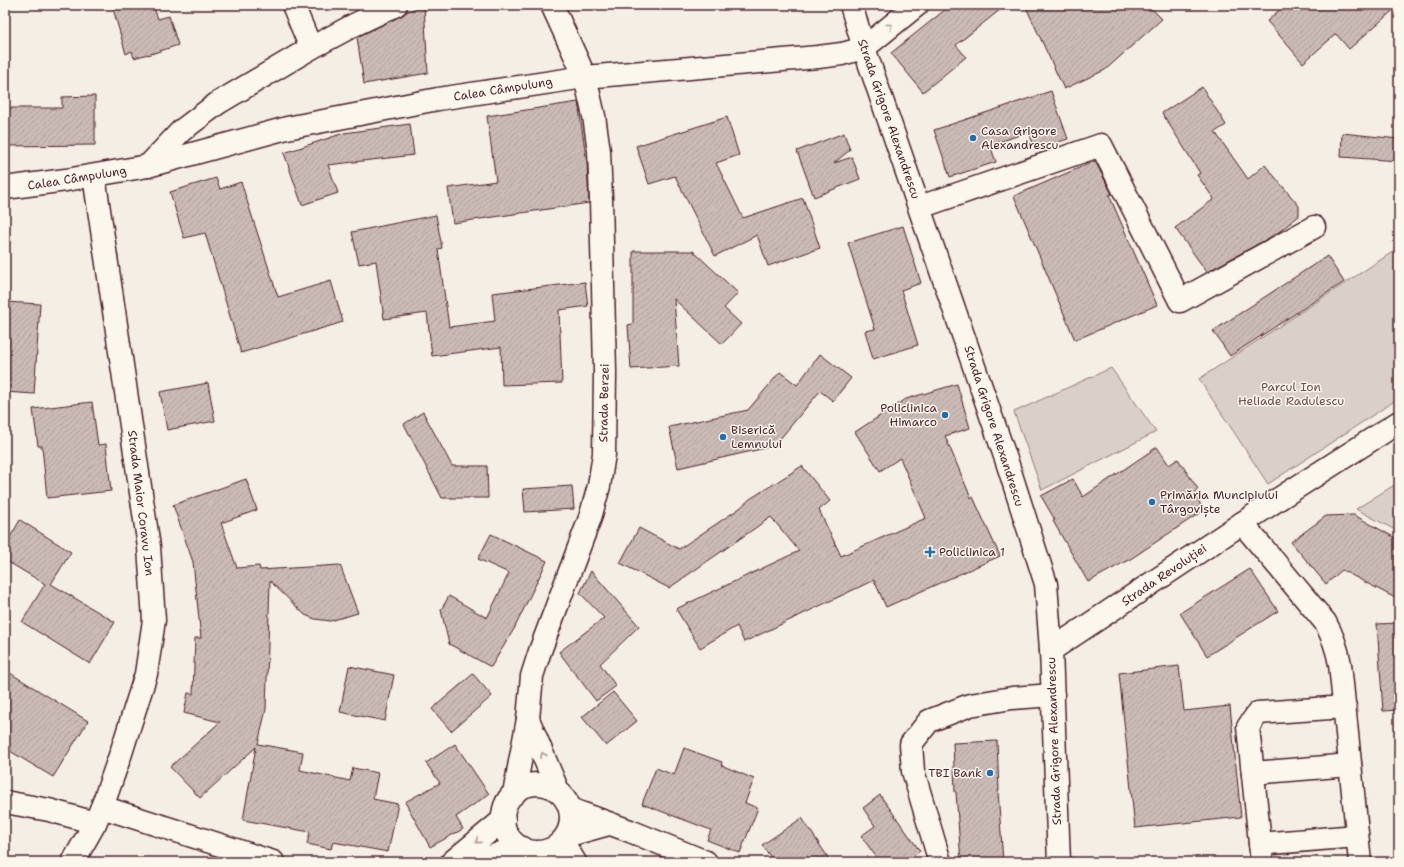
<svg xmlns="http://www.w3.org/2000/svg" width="1404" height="867" font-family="'Shantell Sans',sans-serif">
<defs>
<pattern id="building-hatch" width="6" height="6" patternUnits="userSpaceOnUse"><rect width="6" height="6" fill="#cabbb6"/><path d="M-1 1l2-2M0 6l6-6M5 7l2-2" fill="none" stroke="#afa09d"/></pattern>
</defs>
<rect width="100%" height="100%" fill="#f4eee4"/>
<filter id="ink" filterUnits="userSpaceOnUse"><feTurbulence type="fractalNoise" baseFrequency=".025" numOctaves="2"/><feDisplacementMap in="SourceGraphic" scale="8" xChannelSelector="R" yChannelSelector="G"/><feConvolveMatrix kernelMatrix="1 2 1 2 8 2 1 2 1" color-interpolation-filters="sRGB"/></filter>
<g filter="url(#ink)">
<!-- green -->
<g fill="#dbd0c9" stroke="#92787a">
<path d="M1394 251H1399V398L1268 484 1199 379Z"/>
<path d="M1111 368 1156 432 1042 490 1014 412Z"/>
<path d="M1399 482V532L1356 509Z"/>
</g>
<!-- building -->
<g fill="url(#building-hatch)" stroke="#4a1f2b">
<path d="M112 5H153L158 19 169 16 178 45 148 55V54L134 58 132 51 126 54Z"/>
<path d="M424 5 428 73 364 84 357 37 401 16 406 12Z"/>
<path d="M951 5H1006L956 45 966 57 923 92 891 53Z"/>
<path d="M1025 5H1148L1162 19 1105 70 1064 89Z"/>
<path d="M1285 5H1399L1349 49 1336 34 1303 63 1267 21Z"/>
<path d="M1202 87 1226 125 1215 132 1248 179 1265 165 1299 206V216L1276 234 1207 272 1175 228 1214 199 1197 175 1200 173 1162 113Z"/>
<path d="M1051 91 1068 139 1035 149 1029 132 990 145 996 162 950 177 934 130Z"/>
<path d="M95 96V145L5 146V108H62V97Z"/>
<path d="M578 102 587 163 589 203 453 223 448 188 496 181 487 116Z"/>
<path d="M727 117 739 155 716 163 743 218 803 198 820 248 768 266 757 235 715 256 675 176 649 184 636 146Z"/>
<path d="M410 124 414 155 328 165 338 193 302 205 284 153 344 133Z"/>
<path d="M844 133 850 150 834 163 852 157 860 179 814 197 797 151Z"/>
<path d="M1342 133 1399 139V161L1341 157Z"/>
<path d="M1095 161 1112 194 1109 195 1157 305 1075 340 1014 196Z"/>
<path d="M216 178 220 189 241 182 278 297 331 281 343 322 241 353 205 233 184 238 170 192Z"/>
<path d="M436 215 442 248 438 249 449 327 495 321 492 293 585 282 588 306 559 310 562 383 502 385 501 347 432 356 427 313 384 319 376 261 359 264 352 232Z"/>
<path d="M903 226 921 283 901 290 918 345 873 359 865 331 875 329 848 243Z"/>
<path d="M633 251H693L738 293 724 308 741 324 722 344 674 299 679 366 631 369 628 325 633 324Z"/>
<path d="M1327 256 1344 282 1230 356 1213 331Z"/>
<path d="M5 302 40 304 34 394 5 392Z"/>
<path d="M820 354 851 378 833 401 820 391 774 446 678 468 669 427 748 410 780 372 797 385Z"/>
<path d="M208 383 215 421 167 430 160 392Z"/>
<path d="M957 384 970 428 945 436 971 498 973 497 1000 556 886 607 874 580 744 642 737 626 700 648 676 609 799 551 771 517 669 588 620 563 639 528 679 549 740 508 750 499 802 466 830 501 819 510 841 556 926 518 900 458 880 471 855 432 906 399Z"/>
<path d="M92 402 98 445 106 444 111 491 47 498 42 446H38L33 409Z"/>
<path d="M423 412 452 466H487L488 498H442L404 424Z"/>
<path d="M1157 447 1169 465 1178 459 1198 489 1194 494 1204 510 1132 558 1088 582 1053 521 1055 520 1041 496 1073 479 1083 497Z"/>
<path d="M246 479 257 510 221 523 237 568 259 566 260 570 340 565 358 613 330 621 315 619 305 615 270 581 266 709 258 744 303 752 300 770 350 781 353 768 378 773 373 799 398 804 388 852 333 842 331 849 307 844 310 832 243 820 256 747 200 798 170 767 220 722 184 713 188 693 193 694 195 638H201L193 562 173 505Z"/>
<path d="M572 486 574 509 525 512 523 489Z"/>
<path d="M1354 515 1399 540V600L1342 570 1326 584 1291 542 1326 516Z"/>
<path d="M20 520 71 552 51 584 115 622 90 664 22 622 45 584 5 560V546Z"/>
<path d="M491 534 547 561 514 629 491 667 449 644 441 610 449 596 487 618 509 573 478 559Z"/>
<path d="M1250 569 1278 611 1207 656 1180 613Z"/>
<path d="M591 571 639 626 600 664 616 686 596 701 559 652 604 618 580 593Z"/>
<path d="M1399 623V710L1383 711 1377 624Z"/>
<path d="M349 666 394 675 385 721 340 712Z"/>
<path d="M1179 666 1184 711 1230 706 1241 817 1135 828 1119 673Z"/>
<path d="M5 670 88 721 53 777 5 748Z"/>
<path d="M473 674 492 696 451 731 432 709Z"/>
<path d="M613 692 637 721 606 746 582 717Z"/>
<path d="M997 741 999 791H998L1003 862H961L956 792H955L953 743Z"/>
<path d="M455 744 489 794 456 817 463 829 430 847 405 802 440 783 426 763Z"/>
<path d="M684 748 722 762 721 765 754 779 745 803 758 808 740 853 707 840 711 830 642 804 656 768 674 775Z"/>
<path d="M880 795 920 851 905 862H880L861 836 875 826 863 808Z"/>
<path d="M802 818 831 862H774L762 845Z"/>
</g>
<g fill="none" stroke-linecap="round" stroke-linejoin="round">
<defs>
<path id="pedestrian" d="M1277 500 1399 422"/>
<g id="minor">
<path d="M293 5 311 48"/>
<path d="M864 48 917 5"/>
<path d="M148 166 181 131 218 103 311 48 354 25 396 5"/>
<path d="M920 207 1101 145 1180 301 1314 227"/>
<path d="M1242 523 1325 622C1333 636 1337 648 1340 664L1360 862"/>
<path d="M1051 650 1277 500"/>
<path d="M1253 773 1350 765"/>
<path d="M5 802 49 810 95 823"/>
<path d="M102 807 273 862"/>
<path d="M570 809 630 831 706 862"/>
<path d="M566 836 609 824"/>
<path d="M562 841 575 862"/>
<path d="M1260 844 1357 836"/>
<path d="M73 862 95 823 102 807 121 753 146 674 154 620 149 547 94 176"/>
<path d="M940 862 913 771 911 744 929 721 970 705 1012 698 1053 695"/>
<path d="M1262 862 1248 727 1258 713 1345 707"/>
</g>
<g id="tertiary">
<path d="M851 5 864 48 1008 465 1046 584 1051 650 1059 862"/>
<path d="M5 188 66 180 148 166 287 128 438 99 585 77 818 57 842 54 864 48"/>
<path d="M528 719 558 791"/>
<circle cx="537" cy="818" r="34"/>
<path d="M514 794 528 719 532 676 540 651 590 518 599 486 604 454 605 372 601 199 599 151 594 116 585 77 552 5"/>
<path d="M452 862 504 819"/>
<path d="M478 862 501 853 523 848"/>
</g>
</defs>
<!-- pedestrian casing -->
<use href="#pedestrian" stroke="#4a1f2b" stroke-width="25"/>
<!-- minor casing -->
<use href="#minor" stroke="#4a1f2b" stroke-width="25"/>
<!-- tertiary casing -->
<use href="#tertiary" stroke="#4a1f2b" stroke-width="25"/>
<!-- pedestrian -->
<use href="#pedestrian" stroke="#fbf7ec" stroke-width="22"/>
<!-- minor -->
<use href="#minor" stroke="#fbf7ec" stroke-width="22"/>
<!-- tertiary -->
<use href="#tertiary" stroke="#fbf7ec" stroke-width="22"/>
</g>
<!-- one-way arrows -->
<defs><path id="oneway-chevron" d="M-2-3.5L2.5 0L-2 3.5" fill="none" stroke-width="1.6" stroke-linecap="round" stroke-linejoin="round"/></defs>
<g stroke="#ab9695">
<use href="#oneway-chevron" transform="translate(890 26) rotate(-39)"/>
<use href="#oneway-chevron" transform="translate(543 755) rotate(-113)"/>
<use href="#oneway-chevron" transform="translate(478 841) rotate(140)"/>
</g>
</g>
<!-- markers -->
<g fill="#1f6fb2" stroke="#fbf7ec" stroke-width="1.5">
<circle cx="973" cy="138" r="4"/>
<circle cx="945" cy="415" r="4"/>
<circle cx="723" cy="437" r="4"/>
<circle cx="1152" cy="502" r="4"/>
<path d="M928 546h4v4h4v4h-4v4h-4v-4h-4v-4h4z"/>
<circle cx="990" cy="773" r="4"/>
</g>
<g text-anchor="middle" stroke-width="3" stroke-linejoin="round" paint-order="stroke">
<!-- street labels -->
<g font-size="12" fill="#4a1f2b" stroke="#fbf7ec">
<text transform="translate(503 89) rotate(-9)" y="4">Calea Câmpulung</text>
<text transform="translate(889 119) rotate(71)" y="4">Strada Grigore Alexandrescu</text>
<text transform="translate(77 178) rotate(-9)" y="4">Calea Câmpulung</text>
<text transform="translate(604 403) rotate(-89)" y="4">Strada Berzei</text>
<text transform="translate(994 426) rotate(72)" y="4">Strada Grigore Alexandrescu</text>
<text transform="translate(141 503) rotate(83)" y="4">Strada Maior Coravu Ion</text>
<text transform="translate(1164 575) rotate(-34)" y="4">Strada Revoluției</text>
<text transform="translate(1054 741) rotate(-92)" y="4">Strada Grigore Alexandrescu</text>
</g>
<!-- poi labels -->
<g font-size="12" fill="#4a1f2b" stroke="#fbf7ec" text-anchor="start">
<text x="981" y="135">Casa Grigore<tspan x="981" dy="14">Alexandrescu</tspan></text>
<text x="937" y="412" text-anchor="end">Policlinica<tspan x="937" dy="14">Himarco</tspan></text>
<text x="731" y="434">Biserică<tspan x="731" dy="14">Lemnului</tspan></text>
<text x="1160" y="499">Primăria Muncipiului<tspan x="1160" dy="14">Târgoviște</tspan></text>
<text x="939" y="556">Policlinica 1</text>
<text x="982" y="777" text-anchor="end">TBI Bank</text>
</g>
<!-- park labels -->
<g font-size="12" fill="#6e4b52" stroke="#fbf7ec">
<text x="1291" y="391">Parcul Ion<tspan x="1291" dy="14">Heliade Radulescu</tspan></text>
</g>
</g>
<!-- margin -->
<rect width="1404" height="867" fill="none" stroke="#fbf7ec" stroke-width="20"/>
<rect x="10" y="10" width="1384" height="847" fill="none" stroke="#4a1f2b" stroke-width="1.5" filter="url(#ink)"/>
</svg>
